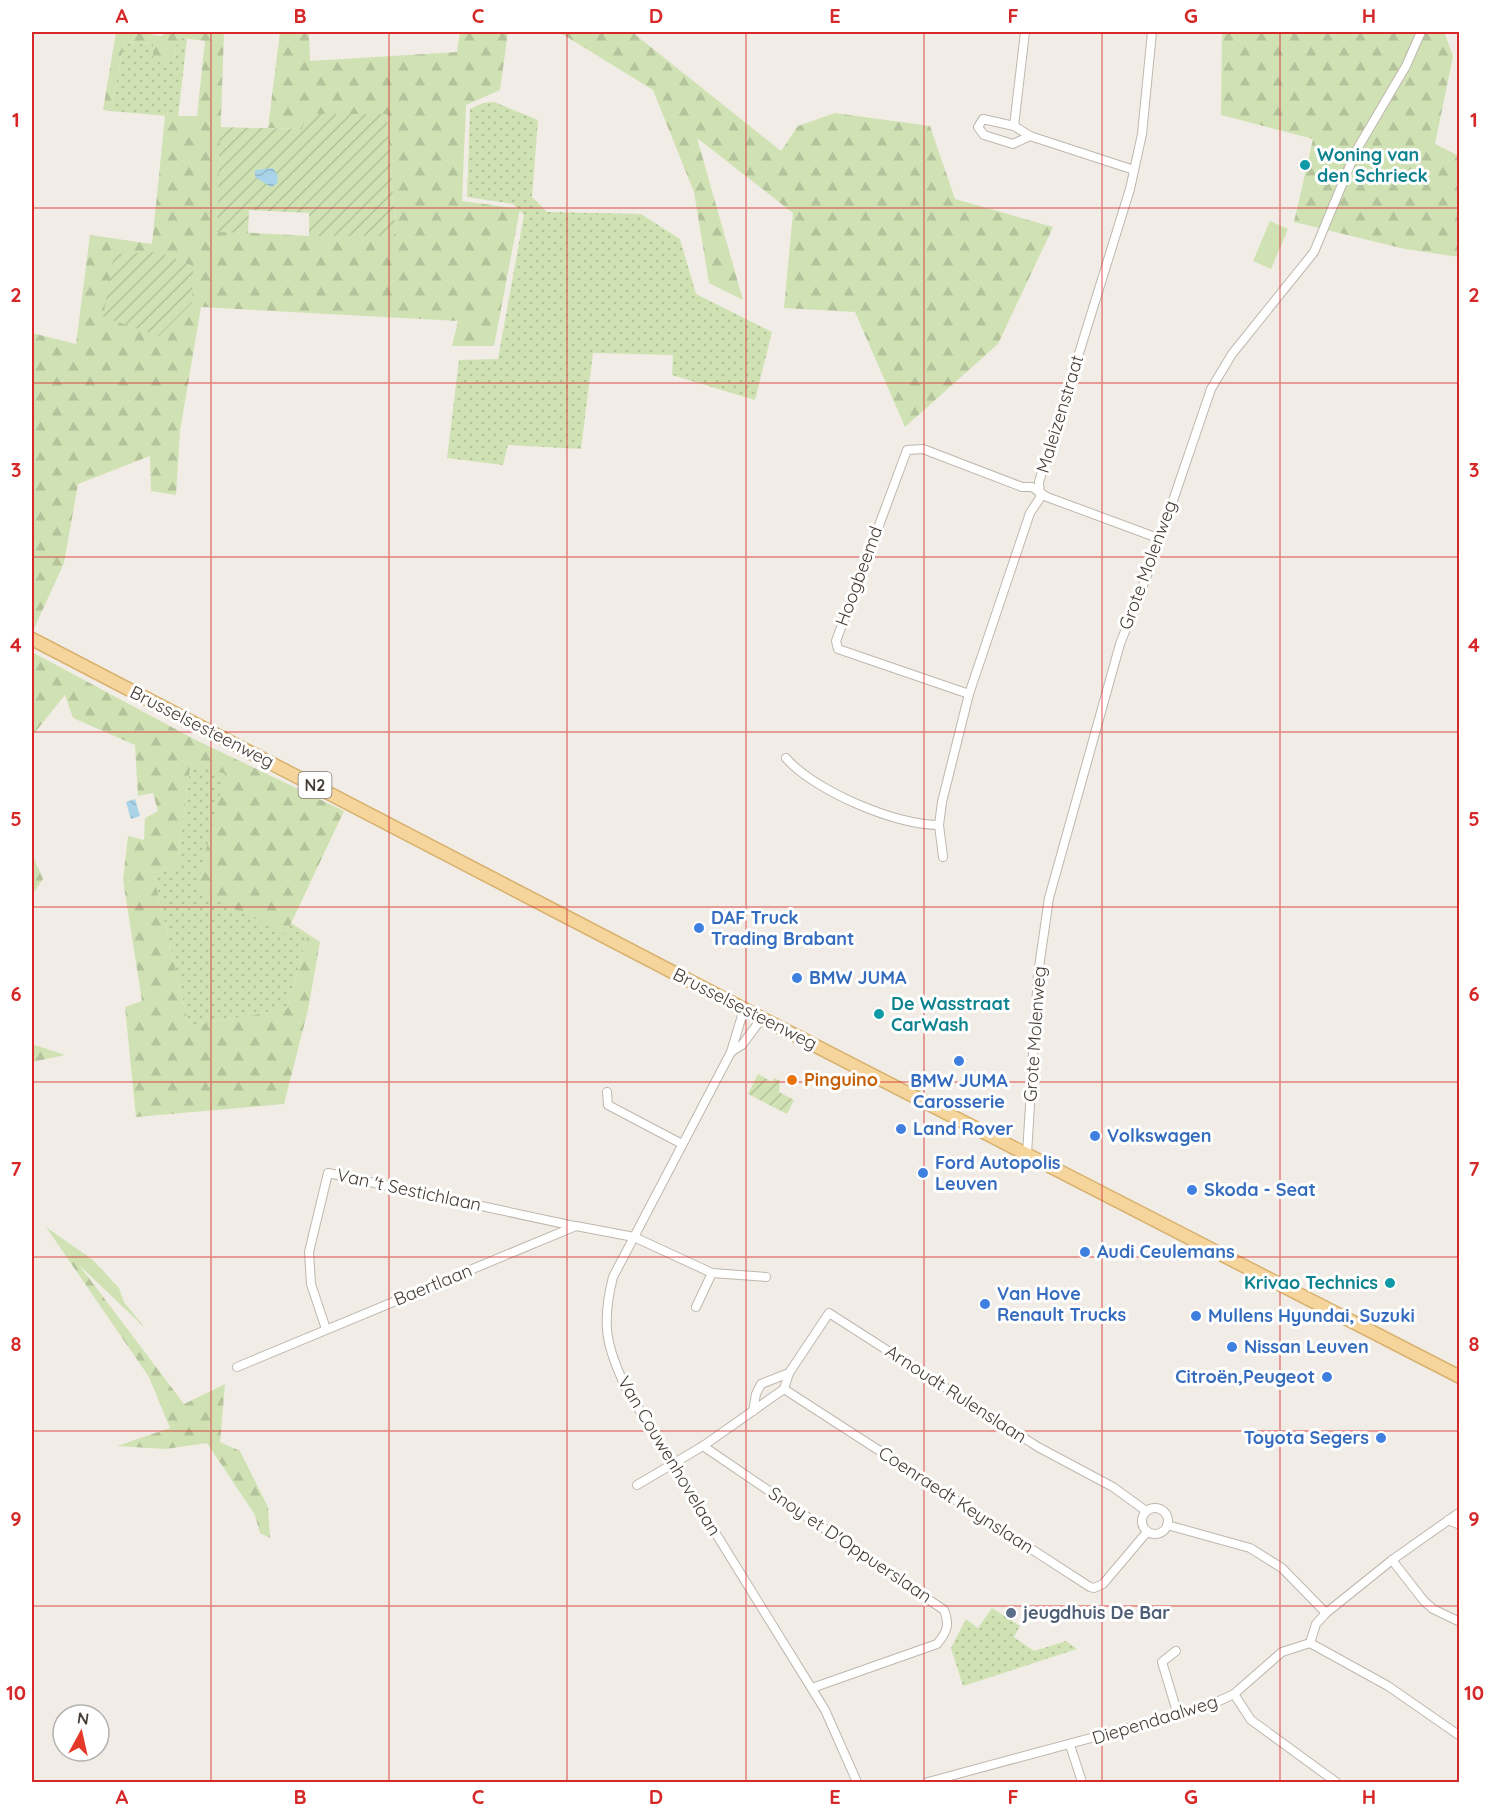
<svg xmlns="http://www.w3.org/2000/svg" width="1491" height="1814" font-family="Quicksand,sans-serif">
<defs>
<pattern id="grass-dots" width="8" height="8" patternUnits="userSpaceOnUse" patternTransform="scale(1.5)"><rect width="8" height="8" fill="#d0e2b3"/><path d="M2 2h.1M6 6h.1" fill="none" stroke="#b4c39b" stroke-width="1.8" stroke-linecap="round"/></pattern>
<pattern id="forest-firs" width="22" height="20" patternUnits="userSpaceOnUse" patternTransform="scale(1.5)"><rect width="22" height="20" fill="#d0e2b3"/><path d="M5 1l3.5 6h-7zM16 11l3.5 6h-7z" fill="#b4c39b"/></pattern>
<pattern id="garden-furrows" width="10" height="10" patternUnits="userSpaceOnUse" patternTransform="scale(1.5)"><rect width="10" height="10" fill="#d0e2b3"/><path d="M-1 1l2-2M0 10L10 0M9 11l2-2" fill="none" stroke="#b4c39b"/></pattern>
<pattern id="water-waves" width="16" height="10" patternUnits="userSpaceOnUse" patternTransform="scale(1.5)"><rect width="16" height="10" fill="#a8d3e9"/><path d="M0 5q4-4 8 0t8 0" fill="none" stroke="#92b6c8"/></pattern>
</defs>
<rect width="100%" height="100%" fill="#f1ede6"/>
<!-- grass -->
<g fill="url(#grass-dots)">
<path d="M181 38 187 39 178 117 111 111 124 42 153 44 173 61 176 46Z"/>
<path d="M494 102 538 120 532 197 547 212 641 214 680 239 696 294 772 332 755 400 672 375 673 355 593 353 581 449 508 445 503 465 447 458 459 360 498 359 524 215 513 204 467 197 470 109 483 103Z"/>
<path d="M191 762 226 774 197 890 291 923 308 934 287 1009 189 1026 153 873 177 866Z"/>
<path d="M992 1608 1020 1626 1014 1637 1034 1651 1066 1641 1077 1649 963 1686 951 1648 966 1619 978 1628Z"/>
</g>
<!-- forest -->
<g fill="url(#forest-firs)">
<path d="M116 32H148V34L162 36 165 32H224L217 231 309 236 396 235 387 114H308L302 129 268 128 280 32H309L310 61 457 52 460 32H508L500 90 466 105 462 201 520 209 494 346H452L458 321 201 307 180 431 176 495 151 491 150 456 78 484 64 563 32 633V333L76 344 90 235 152 244 165 116H197L205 41 182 38 176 46 173 61 153 59V44L124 42 111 111 103 110Z"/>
<path d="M559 32H632L781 151 798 126 835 113 930 126 955 199 1053 227 998 344 905 427 855 312 784 308 793 213 697 138 743 300 709 283 694 192 653 90Z"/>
<path d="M1222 32H1444L1453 56 1435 144 1459 156V257L1405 249 1294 222 1313 139 1221 115Z"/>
<path d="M32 652 194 739 344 811 286 934 196 890 225 774 191 762 177 866 153 873 189 1026 287 1009 308 934 320 942 308 1010 284 1104 136 1117 125 1007 142 1001 123 880 128 836 144 840 145 818 158 811 153 793 138 796 135 745 73 718 65 695 32 736Z"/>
<path d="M32 854 43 879 32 895Z"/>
<path d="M32 1044 65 1055 32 1062Z"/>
<path d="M46 1227 93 1260 119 1288 124 1302 145 1328 79 1265 184 1404 225 1384 220 1442 240 1451 268 1507 270 1538 260 1533 255 1515 207 1443 165 1449 117 1446 170 1428 149 1377Z"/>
</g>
<!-- garden -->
<g fill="url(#garden-furrows)">
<path d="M307 114H387L396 236H309V213L249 210 248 233 217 232 220 127 302 129Z"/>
<path d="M159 252 193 266 192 303 159 336 103 317 114 254Z"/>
<path d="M758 1074 772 1082 774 1078 780 1081 779 1092 794 1100 787 1114 748 1094Z"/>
</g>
<!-- pitch -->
<path fill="#d0e2b3" d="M1270 221 1288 229 1271 269 1253 261Z"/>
<!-- water -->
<g fill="url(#water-waves)">
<path d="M273 168 278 176 277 184 271 187 255 177V170Z"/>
<path d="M135 799 140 816 131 819 126 802Z"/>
</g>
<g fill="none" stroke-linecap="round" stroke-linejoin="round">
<defs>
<g id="street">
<path d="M983 119 1014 126 1030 136 1013 144 984 135 978 127Z"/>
<path d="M1014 126 1025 32"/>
<path d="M1030 136 1134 170"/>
<path d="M1155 537 1164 527 1211 389 1232 354 1314 252 1356 151 1406 66 1421 32"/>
<path d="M969 694 838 649 836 641 907 450 923 449 1022 487H1032L1047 497 1155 537"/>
<path d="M786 758C813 790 897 826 939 825"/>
<path d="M943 857 939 825 942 802 969 694 1030 513 1040 498 1039 482 1130 189 1142 134 1152 32"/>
<path d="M744 1009 731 1052 613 1277C601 1324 606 1347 627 1390L825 1710 857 1782"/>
<path d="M731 1052 742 1045 762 1018"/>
<path d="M607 1092 608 1105 682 1144"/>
<path d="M1027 1154 1038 974 1049 898 1120 644 1158 547 1155 537"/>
<path d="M712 1273 766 1277"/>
<path d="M326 1329 311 1284 309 1252 328 1173 574 1226"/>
<path d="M237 1367 576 1226 634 1237 712 1273 696 1307"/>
<path d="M784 1389 789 1373 829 1313 1038 1447 1113 1487 1146 1511"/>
<path d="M753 1411 756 1394 761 1384 789 1373"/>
<path d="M703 1446 944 1610C950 1625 947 1632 937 1644L812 1688"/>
<path d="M637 1485 703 1446 784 1389 1090 1587 1094 1588 1103 1584 1147 1532"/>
<circle cx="1155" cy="1521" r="13"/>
<path d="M1448 1520 1460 1525"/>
<path d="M1167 1525 1250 1548 1282 1568 1326 1613"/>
<path d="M1392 1560 1424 1601 1433 1609 1460 1622"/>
<path d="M1310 1643 1316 1624 1326 1613 1392 1560 1460 1512"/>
<path d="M1310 1643 1388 1686 1460 1736"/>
<path d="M1176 1651 1162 1662 1178 1715"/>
<path d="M1234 1694 1251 1720 1336 1782"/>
<path d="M1070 1745 1082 1782"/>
<path d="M928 1782 1206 1707 1234 1694 1282 1652 1310 1643"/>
</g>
<path id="primary" d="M32 639 738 1006 1460 1377"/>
</defs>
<!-- street casing -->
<use href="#street" stroke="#bfb7ad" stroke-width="10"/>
<!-- primary casing -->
<use href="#primary" stroke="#d8b16e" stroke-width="15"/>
<!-- street -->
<use href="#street" stroke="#fff" stroke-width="8"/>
<!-- primary -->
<use href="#primary" stroke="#f5d59c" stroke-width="12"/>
</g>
<!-- grid -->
<path fill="none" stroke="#d62828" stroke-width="1.5" stroke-opacity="0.55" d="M211 32V1782M389 32V1782M567 32V1782M746 32V1782M924 32V1782M1102 32V1782M1280 32V1782M32 208H1460M32 383H1460M32 557H1460M32 732H1460M32 907H1460M32 1082H1460M32 1257H1460M32 1431H1460M32 1606H1460"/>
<!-- markers -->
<g fill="#0f9aa8" stroke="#fff" stroke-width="2">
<circle cx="1305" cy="165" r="6"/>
<circle cx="879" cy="1014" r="6"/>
<circle cx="1390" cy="1283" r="6"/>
</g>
<g fill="#3f7fe0" stroke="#fff" stroke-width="2">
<circle cx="699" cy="928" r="6"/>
<circle cx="797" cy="978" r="6"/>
<circle cx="959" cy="1061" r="6"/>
<circle cx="901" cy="1129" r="6"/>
<circle cx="1095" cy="1136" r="6"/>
<circle cx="923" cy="1173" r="6"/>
<circle cx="1192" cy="1190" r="6"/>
<circle cx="1085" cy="1252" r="6"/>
<circle cx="985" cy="1304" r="6"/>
<circle cx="1196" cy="1316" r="6"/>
<circle cx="1232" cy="1347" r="6"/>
<circle cx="1327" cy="1377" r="6"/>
<circle cx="1381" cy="1438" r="6"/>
</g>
<circle fill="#e8710a" stroke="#fff" stroke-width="2" cx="792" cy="1080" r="6"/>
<circle fill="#5c6f8a" stroke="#fff" stroke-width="2" cx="1011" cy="1613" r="6"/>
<g text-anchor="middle" stroke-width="6" stroke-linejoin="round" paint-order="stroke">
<!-- shield labels -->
<rect fill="#fff" stroke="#7c7772" stroke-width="1.5" x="298.5" y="772" width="33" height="26" rx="4.5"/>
<g font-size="16" font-weight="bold" fill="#443d36">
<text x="315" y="791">N2</text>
</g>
<!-- culture labels -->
<g font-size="18" font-weight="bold" fill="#0d838f" stroke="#fff" text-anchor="start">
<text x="1317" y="161">Woning van<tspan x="1317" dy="21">den Schrieck</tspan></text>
<text x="891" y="1010">De Wasstraat<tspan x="891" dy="21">CarWash</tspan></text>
<text x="1378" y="1289" text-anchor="end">Krivao Technics</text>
</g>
<!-- street labels -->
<g font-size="18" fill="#443d36" stroke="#fff">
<text transform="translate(1060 414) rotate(-73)" y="6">Maleizenstraat</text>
<text transform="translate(1148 565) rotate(-70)" y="6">Grote Molenweg</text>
<text transform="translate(859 576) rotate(-70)" y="6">Hoogbeemd</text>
<text transform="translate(202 727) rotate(27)" y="6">Brusselsesteenweg</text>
<text transform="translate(745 1009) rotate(27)" y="6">Brusselsesteenweg</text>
<text transform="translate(1035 1034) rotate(-86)" y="6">Grote Molenweg</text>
<text transform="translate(409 1190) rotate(12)" y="6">Van 't Sestichlaan</text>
<text transform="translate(433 1285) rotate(-22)" y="6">Baertlaan</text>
<text transform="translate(956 1394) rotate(33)" y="6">Arnoudt Rulenslaan</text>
<text transform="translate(669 1456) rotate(59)" y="6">Van Couwenhovelaan</text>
<text transform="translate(956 1500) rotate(33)" y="6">Coenraedt Keynslaan</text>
<text transform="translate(850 1545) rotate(34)" y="6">Snoy et D'Oppuerslaan</text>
<text transform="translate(1155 1720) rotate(-17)" y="6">Diependaalweg</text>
</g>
<!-- shop labels -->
<g font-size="18" font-weight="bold" fill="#366cbe" stroke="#fff" text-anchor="start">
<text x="711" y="924">DAF Truck<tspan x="711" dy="21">Trading Brabant</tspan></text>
<text x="809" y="984">BMW JUMA</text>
<text x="959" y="1087" text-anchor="middle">BMW JUMA<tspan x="959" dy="21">Carosserie</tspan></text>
<text x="913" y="1135">Land Rover</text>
<text x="1107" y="1142">Volkswagen</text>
<text x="935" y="1169">Ford Autopolis<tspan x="935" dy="21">Leuven</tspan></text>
<text x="1204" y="1196">Skoda - Seat</text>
<text x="1097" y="1258">Audi Ceulemans</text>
<text x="997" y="1300">Van Hove<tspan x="997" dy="21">Renault Trucks</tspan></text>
<text x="1208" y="1322">Mullens Hyundai, Suzuki</text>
<text x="1244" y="1353">Nissan Leuven</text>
<text x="1315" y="1383" text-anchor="end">Citroën,Peugeot</text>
<text x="1369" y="1444" text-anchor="end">Toyota Segers</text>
</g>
<!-- food labels -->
<g font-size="18" font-weight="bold" fill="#c56008" stroke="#fff" text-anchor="start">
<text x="804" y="1086">Pinguino</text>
</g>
<!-- service labels -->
<g font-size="18" font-weight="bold" fill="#4e5e75" stroke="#fff" text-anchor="start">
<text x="1023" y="1619">jeugdhuis De Bar</text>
</g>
</g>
<!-- border -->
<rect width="1491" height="1814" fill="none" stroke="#ffffff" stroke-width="66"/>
<!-- north arrow -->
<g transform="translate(81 1733) rotate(8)"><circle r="28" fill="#ffffff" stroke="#b4b1af" stroke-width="1.5"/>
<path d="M0-4.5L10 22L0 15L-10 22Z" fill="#e63829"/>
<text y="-9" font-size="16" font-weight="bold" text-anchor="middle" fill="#443d36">N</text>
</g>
<rect x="33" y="33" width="1425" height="1748" fill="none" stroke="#d62828" stroke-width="2"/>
<g font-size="20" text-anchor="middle" font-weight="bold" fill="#d62828">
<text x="122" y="23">A</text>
<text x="300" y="23">B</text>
<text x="478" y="23">C</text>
<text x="656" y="23">D</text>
<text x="835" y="23">E</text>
<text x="1013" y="23">F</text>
<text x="1191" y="23">G</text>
<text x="1369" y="23">H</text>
<text x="16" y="127">1</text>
<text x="1474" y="127">1</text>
<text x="16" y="302">2</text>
<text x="1474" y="302">2</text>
<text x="16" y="477">3</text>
<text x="1474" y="477">3</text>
<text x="16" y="652">4</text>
<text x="1474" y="652">4</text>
<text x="16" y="826">5</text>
<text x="1474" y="826">5</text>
<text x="16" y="1001">6</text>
<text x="1474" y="1001">6</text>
<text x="16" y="1176">7</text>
<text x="1474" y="1176">7</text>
<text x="16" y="1351">8</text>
<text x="1474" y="1351">8</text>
<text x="16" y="1526">9</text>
<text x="1474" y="1526">9</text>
<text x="16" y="1700">10</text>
<text x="1474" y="1700">10</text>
<text x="122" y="1804">A</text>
<text x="300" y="1804">B</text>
<text x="478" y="1804">C</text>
<text x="656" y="1804">D</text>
<text x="835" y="1804">E</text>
<text x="1013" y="1804">F</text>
<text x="1191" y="1804">G</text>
<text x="1369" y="1804">H</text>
</g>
</svg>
